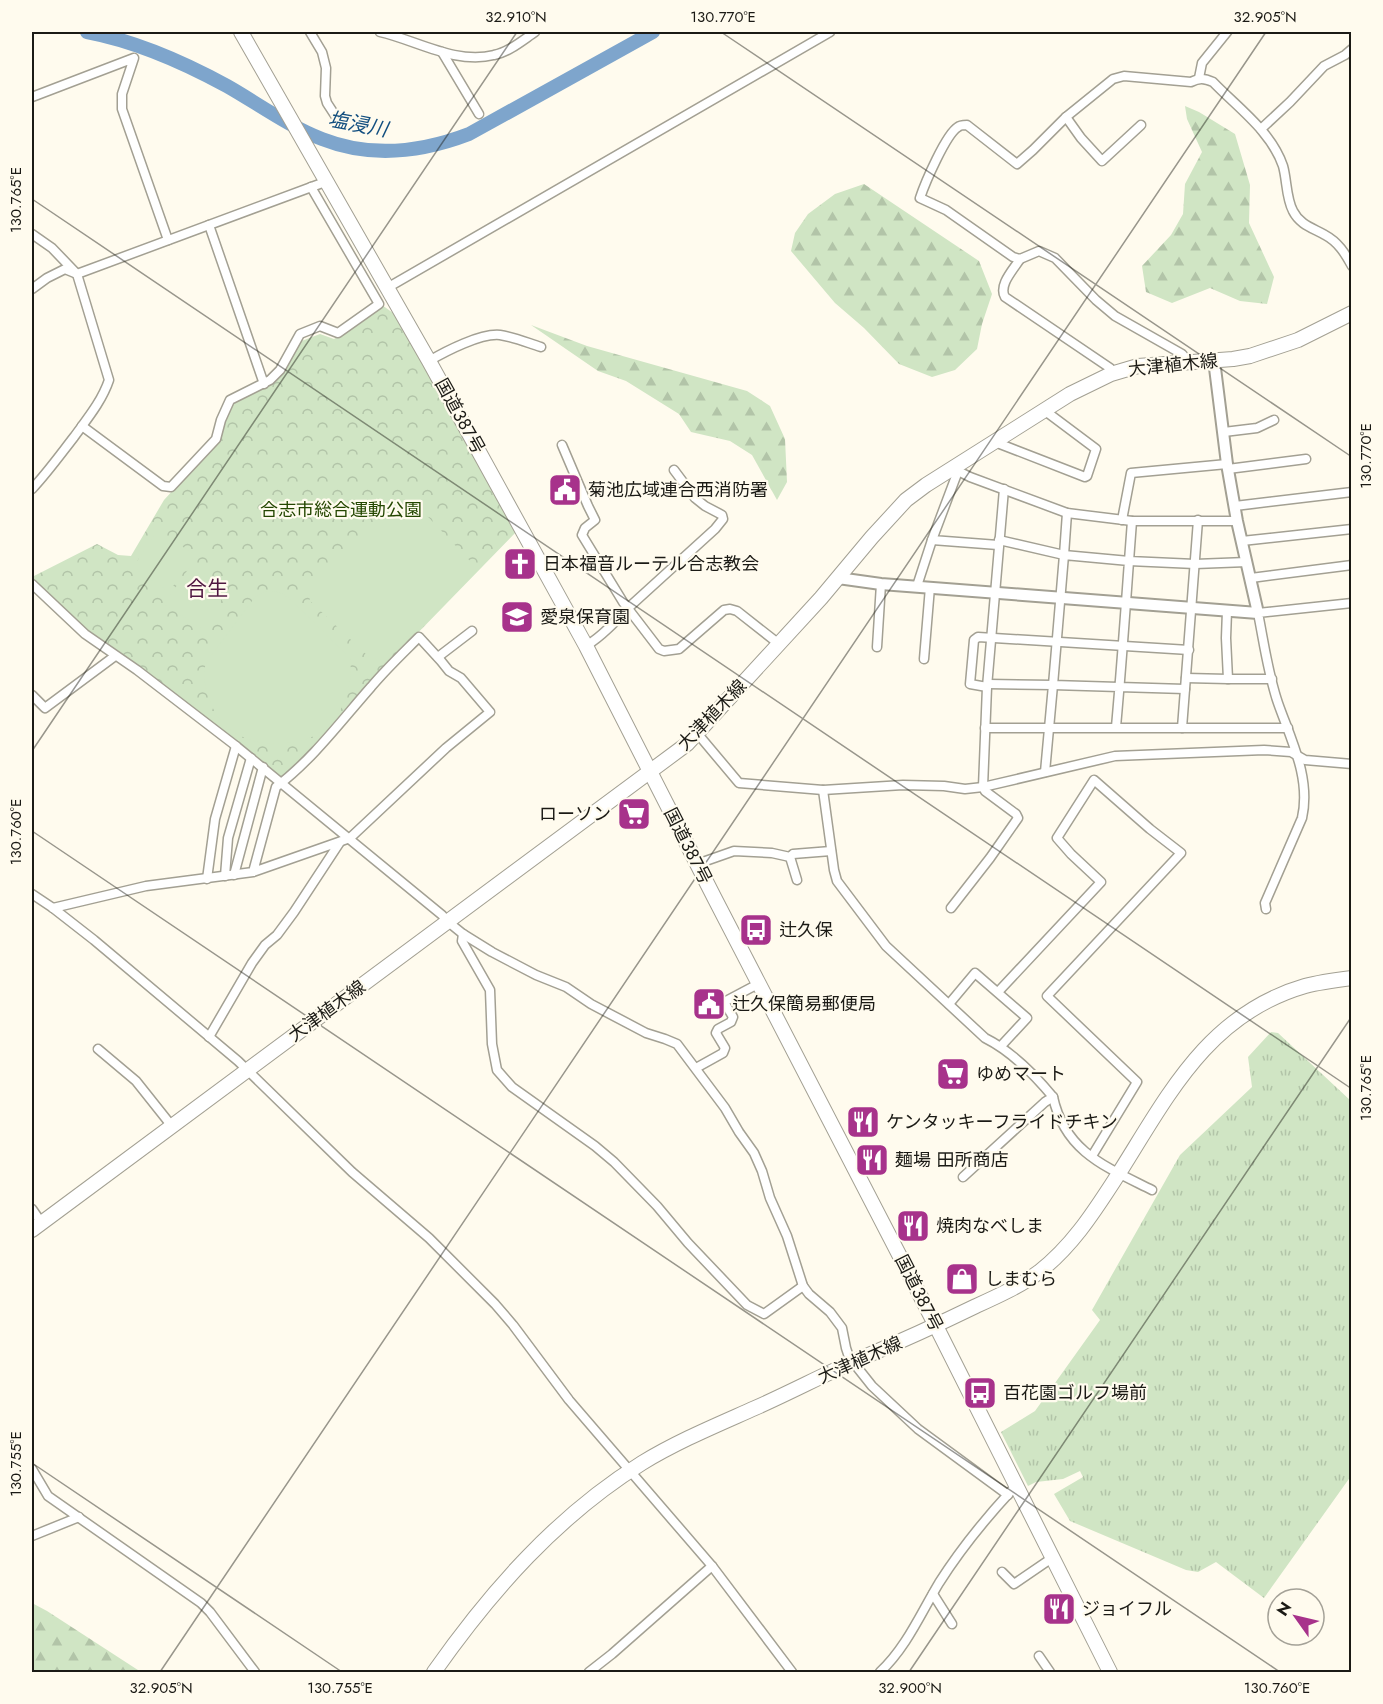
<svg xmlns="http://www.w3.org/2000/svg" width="1383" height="1704" font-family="Jost,'Noto Sans JP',sans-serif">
<defs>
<pattern id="grass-tufts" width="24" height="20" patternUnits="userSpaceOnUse" patternTransform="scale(1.5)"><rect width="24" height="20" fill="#d0e5c4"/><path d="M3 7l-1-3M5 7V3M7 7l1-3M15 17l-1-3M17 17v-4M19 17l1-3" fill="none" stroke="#b2c4a8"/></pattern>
<pattern id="forest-firs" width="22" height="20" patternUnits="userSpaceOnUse" patternTransform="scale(1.5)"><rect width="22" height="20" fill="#d0e5c4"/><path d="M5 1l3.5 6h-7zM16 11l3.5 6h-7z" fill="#b2c4a8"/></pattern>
<pattern id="park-crowns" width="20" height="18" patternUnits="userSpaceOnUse" patternTransform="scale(1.5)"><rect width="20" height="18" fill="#d0e5c4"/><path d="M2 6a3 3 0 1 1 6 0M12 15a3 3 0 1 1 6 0" fill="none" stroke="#b2c4a8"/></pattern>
</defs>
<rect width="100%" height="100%" fill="#fffbee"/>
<!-- grass -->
<path fill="url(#grass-tufts)" d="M1271 1032 1278 1033 1351 1101V1476L1264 1598 1216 1562 1198 1572 1186 1570 1070 1521 1054 1494 1083 1477 1080 1471 1063 1479 1036 1482 1028 1486 1001 1432 1035 1411 1100 1320 1092 1310 1180 1155 1252 1087 1248 1057Z"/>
<!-- forest -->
<g fill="url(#forest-firs)">
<path d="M1185 106 1199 112 1235 134 1250 185 1249 223 1274 277 1267 304 1240 301 1210 288 1172 303 1146 292 1142 266 1171 235 1183 214 1185 184 1202 152 1187 119Z"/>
<path d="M864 184 979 261 992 294 982 324 977 349 955 370 932 377 899 364 864 328 835 303 791 251 795 233 808 214 835 194Z"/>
<path d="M531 325 587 346 747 391 770 406 785 439 787 482 777 500 752 455 730 441 691 432 679 414 626 381 598 371Z"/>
<path d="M32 1603 47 1611 141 1672H32Z"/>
</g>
<!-- park -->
<path fill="url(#park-crowns)" d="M382 305 393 313 518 530 371 681 323 738 284 779 140 667 87 631 32 580V577L97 544 118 555 131 556 164 500 218 441 232 401 271 383 299 342 320 334 334 339Z"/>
<!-- pitch -->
<g fill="#d0e5c4">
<path d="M404 499 413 501 471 562V571L468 579 418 631C398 634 391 664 370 658L310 601 309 594 312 588 394 503Z"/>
<path d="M158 530 195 555 169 592 133 567Z"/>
<path d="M191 565 228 590 202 629 164 604Z"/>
<path d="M274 591 283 594 291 600 350 658C354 688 342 721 314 736 305 740 296 742 287 743 251 747 218 732 208 695 205 687 202 672 206 664 209 657 215 651 219 645 231 629 243 613 255 597L265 592Z"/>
</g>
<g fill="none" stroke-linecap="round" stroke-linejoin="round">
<!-- river -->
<path stroke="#7ea5cc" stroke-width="14" d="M87 32C135 41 183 62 227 86 257 103 290 127 322 139 370 158 422 152 469 134L653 32"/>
<defs>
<g id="minor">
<path d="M310 32 322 52 326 68 325 96 327 103 340 123"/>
<path d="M380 32C416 40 456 65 494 55 509 52 523 40 535 32"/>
<path d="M442 52 479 114"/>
<path d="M1199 78 1202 63 1227 32"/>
<path d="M32 97 134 58 122 94V109L168 240"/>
<path d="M1066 117 1081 138 1102 161 1141 125"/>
<path d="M1261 129 1290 102 1324 66 1345 55 1352 49"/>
<path d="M209 225 264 384"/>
<path d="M32 234 52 248 77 274 109 380C102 401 87 419 74 437 60 455 47 473 32 489"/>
<path d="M1020 259C1014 269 998 285 1005 297L1110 368 1113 373"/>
<path d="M387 288 830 32"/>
<path d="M32 289 47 278 65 269 77 274 325 182"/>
<path d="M429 361C446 351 481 333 500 335 514 337 528 343 541 347"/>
<path d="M1189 362 1182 354 1115 316 1096 300 1055 258 1039 251 1020 259 1013 257 946 210 920 198C925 183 946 134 958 127 960 125 964 125 967 125L1017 164 1033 150 1066 117 1113 79 1124 76 1191 82C1199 78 1204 78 1213 82 1238 108 1271 131 1283 166 1287 180 1286 198 1293 211 1300 225 1313 228 1325 235 1338 242 1345 253 1352 266"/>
<path d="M82 426 163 486 171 487 216 439 221 420 230 400 270 380 280 370 300 334 320 326 338 333 379 304 311 187"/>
<path d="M1224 432 1257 428 1274 420"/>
<path d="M996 440 1000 444 1085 477 1087 476 1096 449 1044 410"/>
<path d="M562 445 588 506 595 520 585 528 582 535 623 602 659 649 664 651 679 649 724 610 730 609 737 611 779 644"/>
<path d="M952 468 970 477 1067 513 1132 521H1237"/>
<path d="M1228 469 1306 459"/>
<path d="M958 471 932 540 998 545"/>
<path d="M1235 506 1352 492"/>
<path d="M1122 520 1131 473 1227 464"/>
<path d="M1132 521 1129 561 1195 564 1247 562"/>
<path d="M999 540 1064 555 1067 513"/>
<path d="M1242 541 1352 529"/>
<path d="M1251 578 1352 565"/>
<path d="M32 584 85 634 137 670 236 746 442 915 447 921 463 934 492 952 536 975 566 987 591 1004 646 1033 665 1039 677 1044 725 1108 739 1132 754 1153 762 1171 770 1198 787 1236 803 1286 809 1294 830 1312 842 1328 846 1348 849 1357 872 1386 918 1429 1008 1495"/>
<path d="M917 586 932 540"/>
<path d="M1227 611 1226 638 1228 679H1272"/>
<path d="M586 646C602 636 615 622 627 609L715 529 723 519 722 515 705 506 695 498 674 470"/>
<path d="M877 647 881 584"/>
<path d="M438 657 472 631"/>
<path d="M924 659 930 587"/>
<path d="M1186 678 1228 679"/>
<path d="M988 684 1053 685 1045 772"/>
<path d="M987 687 970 684 974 640 978 637 1189 650"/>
<path d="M32 695 45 708 115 656"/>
<path d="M1116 727C1121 672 1125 617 1129 561L1064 555 1053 685 1185 689"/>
<path d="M985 728H1288"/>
<path d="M1182 728 1198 520"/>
<path d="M697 733 739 783 823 790 903 785 944 786 965 789 983 787 1115 756 1264 750 1291 752 1305 760 1352 764"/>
<path d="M823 790 834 870 837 881 886 946 985 1038C1011 1051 1034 1074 1053 1097L1045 1102 963 1177"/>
<path d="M790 857 797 880"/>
<path d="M697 864 734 851 772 853 790 857 793 854 831 851"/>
<path d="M234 875 263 767"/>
<path d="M225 876 228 838 251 758"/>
<path d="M207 879 215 819 236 746"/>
<path d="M32 894 53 908 94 940 238 1061 352 1172 429 1238 495 1304 513 1325 569 1400 712 1566 792 1672"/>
<path d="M53 908 146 886 253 872 350 838 446 748 490 712 461 678 449 671 441 661 419 637C403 653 386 669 371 687 341 721 312 760 276 787L253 872"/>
<path d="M951 908 990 858 1018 818 1016 814 985 791 983 787 987 687 1004 489"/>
<path d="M1266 909 1265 903 1302 818C1311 778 1291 740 1278 703 1268 674 1264 643 1258 613L1352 603"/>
<path d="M463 934 462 941 490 990 492 1044 497 1070 512 1087 595 1146 614 1162 657 1206 688 1243 747 1305 764 1314 803 1286"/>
<path d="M998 992 1101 882 1071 854 1057 838 1094 780 1150 829 1181 853 1047 996 1137 1082 1092 1156"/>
<path d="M949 1004 975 973 1027 1018 1001 1046"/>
<path d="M209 1037 252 963 265 945 277 935 294 912 340 842"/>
<path d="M98 1049 136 1081 171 1125"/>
<path d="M696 1068 723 1053 725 1048 716 1033 718 1029 731 1022 733 1017 724 1002 758 984"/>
<path d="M1053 1097C1065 1152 1106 1167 1152 1190"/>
<path d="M32 1209 41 1222"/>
<path d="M32 1469 48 1496 201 1603 210 1612 255 1672"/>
<path d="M32 1536 79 1517"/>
<path d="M1002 1572 1014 1584 1052 1558"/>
<path d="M933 1594 952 1624"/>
<path d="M1039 1656 1050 1672"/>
<path d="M589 1672 612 1654 712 1566"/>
<path d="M880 1672C906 1648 921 1613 939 1583 958 1553 987 1517 1011 1491"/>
</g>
<path id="tertiary" d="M838 578 881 584 1258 613 1237 521 1227 464 1214 360"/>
<g id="primary">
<path d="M32 1230 687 744 821 598 872 537 906 500 926 485 1070 394 1111 374 1138 366 1233 359 1250 356 1298 340 1352 313"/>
<path d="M434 1672C491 1591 557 1516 642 1463 678 1441 717 1425 755 1408 789 1393 823 1375 857 1360 897 1343 937 1325 976 1306 998 1296 1020 1286 1039 1272 1071 1247 1092 1215 1114 1181 1166 1100 1205 1015 1305 986 1320 982 1336 980 1352 978"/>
</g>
<path id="trunk" d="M241 32 429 361 586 646 715 899 936 1326 1110 1672"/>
</defs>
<!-- minor casing -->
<use href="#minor" stroke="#a3a093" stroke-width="11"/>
<!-- tertiary casing -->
<use href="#tertiary" stroke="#a3a093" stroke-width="14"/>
<!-- primary casing -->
<use href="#primary" stroke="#a3a093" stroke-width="16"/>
<!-- trunk casing -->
<use href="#trunk" stroke="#a3a093" stroke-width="16"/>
<!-- minor -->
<use href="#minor" stroke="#fff" stroke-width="8"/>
<!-- tertiary -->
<use href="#tertiary" stroke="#fff" stroke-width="10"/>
<!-- primary -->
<use href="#primary" stroke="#fff" stroke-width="14"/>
<!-- trunk -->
<use href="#trunk" stroke="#fff" stroke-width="14"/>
</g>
<!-- ticks -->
<path fill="none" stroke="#1b1a15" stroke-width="1.5" stroke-opacity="0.45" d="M721 32 1352 457M32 199 1352 1089M32 751 517 32M32 831 1280 1672M32 1463 342 1672M160 1672 1266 32M909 1672 1352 1016"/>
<!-- icons -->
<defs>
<symbol id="civic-square" viewBox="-11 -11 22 22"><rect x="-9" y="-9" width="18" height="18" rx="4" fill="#a7328b" stroke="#fffbee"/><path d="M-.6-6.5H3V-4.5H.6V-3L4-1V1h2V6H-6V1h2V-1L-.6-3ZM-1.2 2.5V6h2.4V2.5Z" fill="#fff"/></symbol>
<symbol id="church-square" viewBox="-11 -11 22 22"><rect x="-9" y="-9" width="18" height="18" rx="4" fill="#a7328b" stroke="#fffbee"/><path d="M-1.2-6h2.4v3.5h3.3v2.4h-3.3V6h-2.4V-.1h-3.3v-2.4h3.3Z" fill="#fff"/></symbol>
<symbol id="school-square" viewBox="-11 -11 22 22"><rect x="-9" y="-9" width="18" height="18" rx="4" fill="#a7328b" stroke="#fffbee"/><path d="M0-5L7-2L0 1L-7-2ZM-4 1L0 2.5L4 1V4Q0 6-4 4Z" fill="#fff"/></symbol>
<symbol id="supermarket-square" viewBox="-11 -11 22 22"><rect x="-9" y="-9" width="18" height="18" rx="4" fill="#a7328b" stroke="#fffbee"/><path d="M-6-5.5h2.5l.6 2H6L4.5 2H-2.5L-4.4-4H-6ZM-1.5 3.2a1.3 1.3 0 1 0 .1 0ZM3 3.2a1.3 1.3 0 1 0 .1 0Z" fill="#fff"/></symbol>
<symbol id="bus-square" viewBox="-11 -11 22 22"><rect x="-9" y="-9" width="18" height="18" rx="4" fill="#a7328b" stroke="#fffbee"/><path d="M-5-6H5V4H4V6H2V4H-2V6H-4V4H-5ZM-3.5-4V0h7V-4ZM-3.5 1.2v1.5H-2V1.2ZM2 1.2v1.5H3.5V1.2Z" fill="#fff"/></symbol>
<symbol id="restaurant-square" viewBox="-11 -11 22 22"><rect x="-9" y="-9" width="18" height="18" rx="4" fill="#a7328b" stroke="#fffbee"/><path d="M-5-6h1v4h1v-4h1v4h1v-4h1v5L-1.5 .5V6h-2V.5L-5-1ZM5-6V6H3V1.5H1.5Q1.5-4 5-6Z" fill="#fff"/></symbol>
<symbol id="shop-square" viewBox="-11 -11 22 22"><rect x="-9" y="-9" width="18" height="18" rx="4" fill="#a7328b" stroke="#fffbee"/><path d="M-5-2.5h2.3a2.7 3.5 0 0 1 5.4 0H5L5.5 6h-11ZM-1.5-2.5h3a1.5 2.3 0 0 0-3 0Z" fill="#fff"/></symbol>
</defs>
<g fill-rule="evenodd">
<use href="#civic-square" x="546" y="471" width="38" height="38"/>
<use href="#church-square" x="501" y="545" width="38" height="38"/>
<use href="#school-square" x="498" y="598" width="38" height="38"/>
<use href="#supermarket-square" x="615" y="795" width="38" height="38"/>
<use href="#bus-square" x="737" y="911" width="38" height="38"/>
<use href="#civic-square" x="690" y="985" width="38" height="38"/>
<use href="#supermarket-square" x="934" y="1055" width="38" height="38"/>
<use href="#restaurant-square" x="844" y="1103" width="38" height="38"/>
<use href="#restaurant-square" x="853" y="1141" width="38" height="38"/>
<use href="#restaurant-square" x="894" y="1207" width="38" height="38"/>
<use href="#shop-square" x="943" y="1260" width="38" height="38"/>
<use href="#bus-square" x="961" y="1374" width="38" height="38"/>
<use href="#restaurant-square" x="1040" y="1590" width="38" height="38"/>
</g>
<g text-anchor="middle" stroke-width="4.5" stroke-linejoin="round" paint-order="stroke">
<!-- street labels -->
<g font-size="18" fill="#1b1a15" stroke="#fffbee">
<text transform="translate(1173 365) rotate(-6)" y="6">大津植木線</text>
<text transform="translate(460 416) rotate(61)" y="6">国道387号</text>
<text transform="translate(712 715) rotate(-46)" y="6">大津植木線</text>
<text transform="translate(688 846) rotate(63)" y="6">国道387号</text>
<text transform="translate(327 1011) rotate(-36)" y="6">大津植木線</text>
<text transform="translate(919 1293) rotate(63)" y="6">国道387号</text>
<text transform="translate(860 1360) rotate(-24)" y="6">大津植木線</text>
</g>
<!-- poi labels -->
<g font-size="18" fill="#1b1a15" stroke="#fffbee" text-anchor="start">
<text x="588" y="496">菊池広域連合西消防署</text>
<text x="543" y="570">日本福音ルーテル合志教会</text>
<text x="540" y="623">愛泉保育園</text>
<text x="611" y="820" text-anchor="end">ローソン</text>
<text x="779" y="936">辻久保</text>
<text x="732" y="1010">辻久保簡易郵便局</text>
<text x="976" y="1080">ゆめマート</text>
<text x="886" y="1128">ケンタッキーフライドチキン</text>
<text x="895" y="1166">麺場 田所商店</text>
<text x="936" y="1232">焼肉なべしま</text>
<text x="985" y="1285">しまむら</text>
<text x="1003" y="1399">百花園ゴルフ場前</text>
<text x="1082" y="1615">ジョイフル</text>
</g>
<!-- park labels -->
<g font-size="18" fill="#244701" stroke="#fffbee">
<text x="341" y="516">合志市総合運動公園</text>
</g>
<!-- water labels -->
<g font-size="20" font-style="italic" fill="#134f80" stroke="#fffbee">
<text transform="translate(358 124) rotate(11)" y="7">塩浸川</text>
</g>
<!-- quarter labels -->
<g font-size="21" fill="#4f1741" stroke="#fffbee">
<text x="207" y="596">合生</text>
</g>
</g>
<!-- border -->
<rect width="1383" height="1704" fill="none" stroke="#fffbee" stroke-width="66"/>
<!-- north arrow -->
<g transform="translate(1296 1617) rotate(304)"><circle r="28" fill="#fffbee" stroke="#a4a197" stroke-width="1.5"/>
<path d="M0-4.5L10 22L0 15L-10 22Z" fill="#a7328b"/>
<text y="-9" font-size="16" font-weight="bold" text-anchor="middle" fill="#1b1a15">N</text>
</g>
<rect x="33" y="33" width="1317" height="1638" fill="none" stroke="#1b1a15" stroke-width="2"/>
<g font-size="15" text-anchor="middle" fill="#1b1a15">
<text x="516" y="22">32.910°N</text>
<text x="723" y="22">130.770°E</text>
<text x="1265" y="22">32.905°N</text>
<text transform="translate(16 200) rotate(-90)" y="5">130.765°E</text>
<text transform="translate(1366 456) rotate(-90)" y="5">130.770°E</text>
<text transform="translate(16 832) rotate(-90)" y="5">130.760°E</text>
<text transform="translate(1366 1088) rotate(-90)" y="5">130.765°E</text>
<text transform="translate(16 1464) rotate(-90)" y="5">130.755°E</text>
<text x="161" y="1693">32.905°N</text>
<text x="340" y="1693">130.755°E</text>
<text x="910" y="1693">32.900°N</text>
<text x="1277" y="1693">130.760°E</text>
</g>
</svg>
